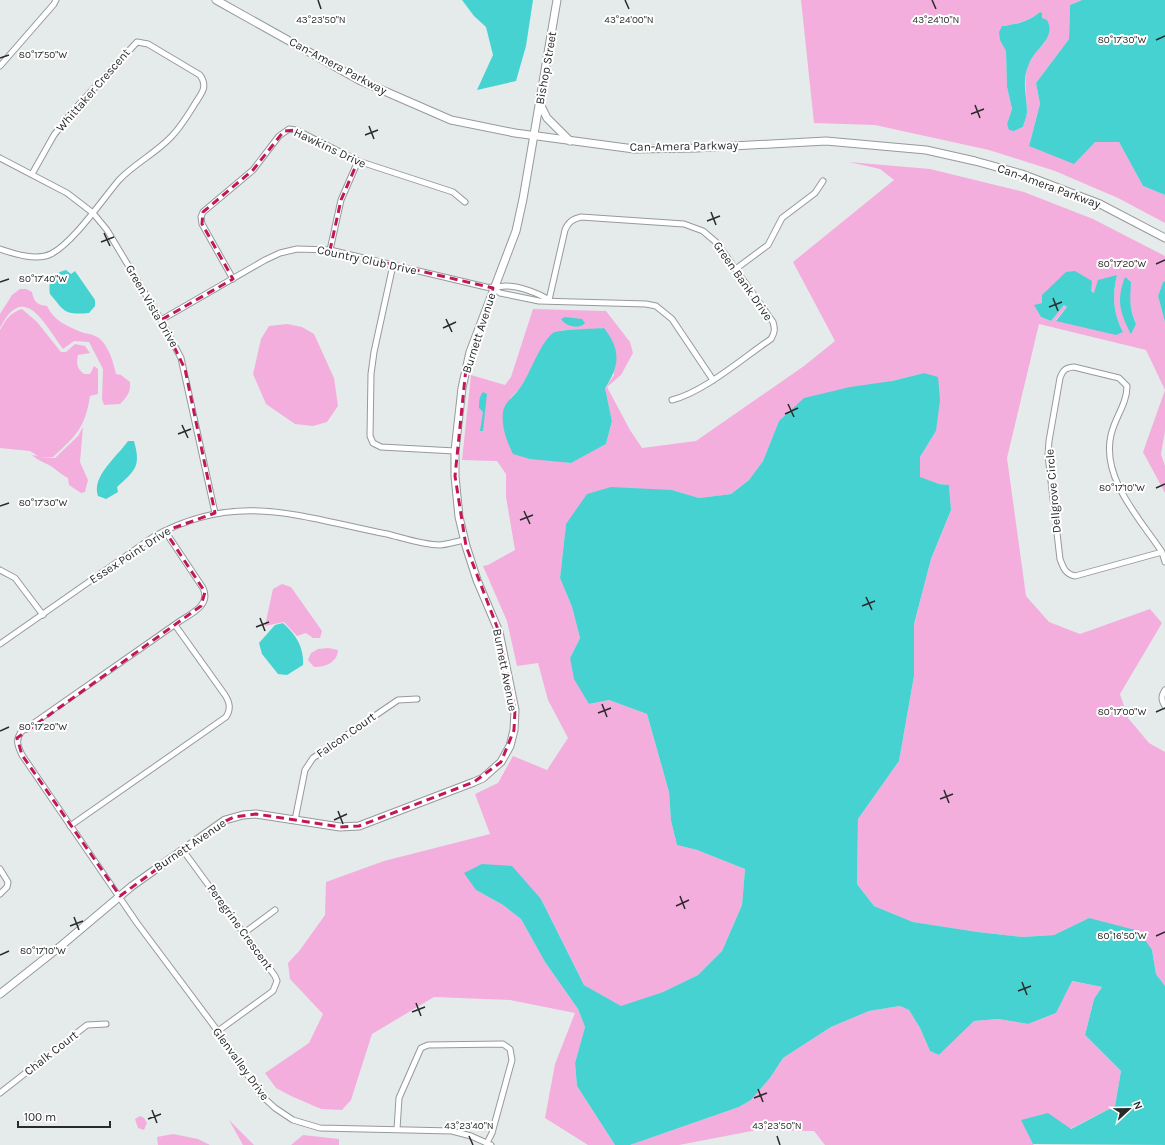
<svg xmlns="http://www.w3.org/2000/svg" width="1165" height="1145" font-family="Karla,sans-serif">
<rect width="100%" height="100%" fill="#e5ebea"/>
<!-- green -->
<g fill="#f4aedd" fill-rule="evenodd">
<path d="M801 0H1082L1070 5 1069 39 1036 83 1040 104 1029 146 1095 142H1119L1143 186 1165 195V223L1118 198 1055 171 989 150 875 125 814 123ZM1040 12 1042 18 1045 42C1019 68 1026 79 1027 112 1027 117 1024 122 1023 127L1014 131 1007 124 1012 109 1007 87 1006 51 1002 26C1017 24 1027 22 1040 12Z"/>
<path d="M849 162 930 169 1024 192 1093 219 1165 256V281L1163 282 1158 296 1165 322V431L1161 454 1165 466V493L1143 452 1165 390 1146 350 1039 324 1007 458 1026 596 1049 622 1080 634 1150 609 1162 623 1120 694 1128 718 1149 743 1165 752V986L1156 974 1152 950 1089 918 1054 935 1022 937 978 932 913 922 874 906 857 884 858 819 899 761 914 676V624L931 559 951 510 949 485 939 484 920 478V457L936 431 924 373 892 381 779 421 763 461 749 480 731 494 699 498 672 490 566 524 560 578 572 607 580 638 570 658 589 704 609 700 647 714 669 792 671 821 677 845 697 850 745 869 742 905 722 951 698 975 663 992 621 1007 584 985 541 899 476 890 503 905 521 919 545 962 578 1009 585 1027 575 1063 577 1086 615 1145H588L545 1118 555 1064 575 1013 510 1000 434 997 372 1034 351 1100 342 1110 321 1109 291 1096 276 1088 265 1073 309 1043 323 1014 290 979 288 963 300 950 325 915 326 882 384 861 490 834 475 794 498 783 513 756 547 770 568 738 548 700 538 663 517 666 507 621 483 566 488 565 515 550 506 497V474L497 461 462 460 471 375 505 385 511 377 533 309 606 311 630 342 633 353 621 375 607 387 630 430 642 448 696 441 804 366 835 341 793 262 894 180 880 169ZM1117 275C1112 296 1113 313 1123 332L1056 320 1067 307 1064 305 1051 321 1041 317 1035 305 1091 291 1094 293ZM1130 289C1129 302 1131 312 1136 324L1120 303ZM604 328 614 375 605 388 612 421 606 444 570 463 553 460 510 398 520 389 529 373 562 330 578 331Z"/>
<path d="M20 289H26L32 292C34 302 37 305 47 306 54 321 67 326 81 332 87 334 93 334 99 338 109 347 113 361 116 374L121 375 130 382C131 392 127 397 120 404L104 405 102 399 103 369 89 342 74 341 63 349C45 325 24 280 0 328V314L12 295Z"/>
<path d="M22 309 37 322 61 352H66L75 344 85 346 90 353 78 355C76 363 77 369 84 374H90L94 366 98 369V394L90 396C85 428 76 436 53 457H39L55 458 78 436 83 427 80 462 88 480 85 492 81 493 69 485 68 478C60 474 56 469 49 465 43 462 37 460 32 455L38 456 30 451 0 448V330C6 319 10 313 22 309Z"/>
<path d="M287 324 302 327 314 334 334 378 338 406 327 422 313 426 295 424 266 404 253 374 261 339 269 326Z"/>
<path d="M282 584 291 587 322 631 320 638H313L306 633 297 636 284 622 265 626 273 589Z"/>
<path d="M328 648 338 650C337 663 325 667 314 667L308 660 311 653 318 649Z"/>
<path d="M1071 981 1102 987 1094 999 1085 1035 1121 1071 1115 1106 1070 1129 1048 1114 1033 1144 1034 1145H825L814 1131 757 1130 679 1145H630L739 1107 751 1100 770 1078 783 1058 831 1027 869 1011 900 1006 909 1010 920 1028 930 1051 939 1055 974 1021 998 1019 1028 1024 1056 1013Z"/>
<path d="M140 1116 144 1118 147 1123 144 1130 138 1128 135 1119Z"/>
<path d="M229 1120 254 1145H243Z"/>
<path d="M173 1134 198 1139 210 1145H158L157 1137Z"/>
<path d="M303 1135 339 1139V1145H291Z"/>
</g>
<!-- water -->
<g fill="#47d2d2">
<path d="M462 0H533L526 46 516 81 477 90 493 55 486 27 474 16Z"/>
<path d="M1082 0H1165V195L1143 186 1119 142H1095L1074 164 1029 146 1040 104 1036 83 1069 39 1070 5Z"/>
<path d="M1040 12 1042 13V18L1047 20C1057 38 1035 48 1029 64 1021 81 1027 95 1027 112 1027 117 1024 122 1023 127L1014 131 1009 130 1007 124 1012 109 1007 87 1006 51 1000 40 999 32 1002 26C1017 24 1028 22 1040 12Z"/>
<path d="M66 270 71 274 75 271 95 300V306L89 313C64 315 65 312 50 294 48 280 52 274 66 270Z"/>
<path d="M1075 271 1092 281 1091 291 1094 293 1098 280 1117 275C1112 295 1113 313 1123 332L1116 335 1056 321 1067 307 1064 305 1051 321 1041 317 1034 305 1042 303V295L1066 272Z"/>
<path d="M1125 277 1131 282C1130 298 1129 309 1136 324L1131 334C1120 313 1116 300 1125 277Z"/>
<path d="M1165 281V322L1158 296 1163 282Z"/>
<path d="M565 317 582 319 585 323C579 330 565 326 561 319Z"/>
<path d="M604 328C621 350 620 365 605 388L612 421 606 444 571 463 530 459 513 454C507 442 501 426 503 412 504 402 515 396 520 388 530 374 540 343 553 333 558 329 594 329 604 328Z"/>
<path d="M924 373 938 377 940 400 936 431 920 457V477L939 484 949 485 951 510 931 559 914 624V676L899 761 858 819 857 884 874 906 913 922 978 932 1022 937 1054 935 1089 918 1139 931 1152 950 1156 974 1165 986V1145L1033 1144 1021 1120 1048 1113 1071 1129 1115 1106 1121 1071 1085 1035 1094 999 1102 987 1072 981 1056 1013 1028 1024 998 1019 974 1021 939 1055 930 1051 920 1028 909 1010 900 1006 869 1011 831 1027 783 1058 770 1078 751 1100 739 1107 630 1145H615L577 1086 575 1063 585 1027 578 1009 545 962 521 919 503 905 476 890 464 873 482 864 512 866 541 899 584 985 621 1006 663 992 698 975 722 951 742 905 745 869 697 850 677 845 671 821 669 792 647 714 609 700 589 704 574 679 570 658 580 638 572 607 560 578 566 524 587 494 611 487 672 490 699 498 731 494 749 480 763 461 779 421 804 398 850 387 892 381Z"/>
<path d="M483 392 487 394 483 431H480L483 412 479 408C479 403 479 396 483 392Z"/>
<path d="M128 441H134C141 466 136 470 117 487L118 492 106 499 98 496C91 476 118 456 128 441Z"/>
<path d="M283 623C296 635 304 647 303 665L287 675 278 674 262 654 259 643 275 625Z"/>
</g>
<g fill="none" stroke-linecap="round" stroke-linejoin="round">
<defs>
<g id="street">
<path d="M0 66 54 4 56 0"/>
<path d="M0 158 67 193 93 213 107 230 161 320 181 358 215 513"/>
<path d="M0 249C15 254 36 261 51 254 73 243 102 200 119 180 134 164 156 153 171 137 181 127 188 115 196 102 202 93 208 86 200 75L148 44 137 42 73 111 54 135 32 174"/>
<path d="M330 250 341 200 358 161"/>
<path d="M393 265 374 352 371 374 370 436 373 443 381 447 455 451"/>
<path d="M737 268 768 245 782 218 815 193 823 181"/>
<path d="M233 279 202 224 201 217 203 212 253 170 279 136 289 129 296 130 358 161 453 192 465 202"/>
<path d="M493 288 500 293 539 301 646 304 656 306 672 319 713 380"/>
<path d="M549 300 565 230C568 222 573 219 581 217L684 224 703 231 717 243 773 322C775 329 775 332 771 339 743 358 704 392 672 400"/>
<path d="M161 320 265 260 280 253 297 249 330 250 486 287C493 288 499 286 506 286 519 286 538 293 549 300"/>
<path d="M165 531 203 588C211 605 192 613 180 621L21 732C15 741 18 746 22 755L137 923 214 1026 262 1096 275 1108 293 1120 320 1128 452 1131 471 1136 491 1145"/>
<path d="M1162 552 1075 576C1065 574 1063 567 1060 559L1048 455 1049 441 1060 378C1063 370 1065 368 1074 367L1119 378 1127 386C1127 404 1115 417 1111 435 1101 478 1140 519 1162 552L1165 562"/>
<path d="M0 570 15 578 43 615"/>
<path d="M0 644 153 537C237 490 300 517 387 534 403 538 423 545 440 545 448 544 456 542 464 540"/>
<path d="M1165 690C1161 696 1161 700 1165 706"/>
<path d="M295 820 305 770 313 758 398 700 417 699"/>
<path d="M70 826 226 717C231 709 230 703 225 695L175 625"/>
<path d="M182 849 275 976 277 981 273 991 218 1031"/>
<path d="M0 869 8 882 7 887 0 894"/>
<path d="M244 933 275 910"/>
<path d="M0 1093 87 1025 106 1024"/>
<path d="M397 1129 399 1098 421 1048 428 1045 503 1044 510 1049 512 1060 492 1133 487 1143"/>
</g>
<g id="secondary">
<path d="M216 0 359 80 451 120 515 133 634 149 696 148 826 141 926 150 975 161 1022 174 1100 204 1165 238"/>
<path d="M540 104 547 118 570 141"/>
<path d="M0 994 62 945 132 886 225 820 243 815 256 814 340 827 359 826 474 782 483 778 501 762 510 746 514 730 515 710 499 632 477 580 466 546 459 517 455 476V451L462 388 470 352 516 231 523 199 557 0"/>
</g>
</defs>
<!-- street casing -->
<use href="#street" stroke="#959a9a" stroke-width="7"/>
<!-- secondary casing -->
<use href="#secondary" stroke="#959a9a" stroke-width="9"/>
<!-- street -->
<use href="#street" stroke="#fff" stroke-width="5"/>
<!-- secondary -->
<use href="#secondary" stroke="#fff" stroke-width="7"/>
</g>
<!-- marked area -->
<path fill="none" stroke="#c2185b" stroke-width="3" stroke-dasharray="8 5" stroke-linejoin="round" d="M296 130 358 161 341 200 330 250 493 288 466 368 455 476 466 546 499 632 515 710 514 730 501 762 474 782 359 826 340 827 256 814 234 817 217 825 120 896 22 755 17 738 201 606 205 592 165 531 215 513 185 369 161 320 233 279 202 224 203 212 253 170 284 131Z"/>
<!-- ticks -->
<path fill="none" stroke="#292b2b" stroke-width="1.5" d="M318 0 321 9M625 0 629 9M932 0 936 9M1156 40 1165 36M0 58 9 55M975 105 980 118M971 114 984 109M369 126 374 139M365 135 378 130M711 212 716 225M707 221 720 216M104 233 110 246M101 242 114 237M1156 264 1165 260M0 282 9 279M1053 298 1058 311M1049 307 1062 302M446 319 452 332M443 328 456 322M788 404 794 417M785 414 798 408M182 425 188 438M178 434 191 429M1156 488 1165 484M0 506 9 503M524 511 530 524M520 520 533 515M866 597 872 610M862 606 875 601M260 618 265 631M256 627 269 622M602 704 607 717M1156 712 1165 708M598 713 611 708M0 731 9 727M944 790 949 803M940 799 953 794M338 811 343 824M334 820 347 814M680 896 685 909M676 906 689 900M74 917 79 930M70 926 83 921M1156 936 1165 932M0 955 9 951M1022 982 1027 995M1018 991 1031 986M416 1003 421 1016M412 1012 425 1007M758 1089 763 1102M754 1098 767 1093M152 1110 157 1123M148 1119 161 1114M469 1136 473 1145M777 1136 780 1145"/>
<g text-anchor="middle" stroke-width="4" stroke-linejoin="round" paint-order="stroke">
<!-- street labels -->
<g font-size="12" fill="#292b2b" stroke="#fff">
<text transform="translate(338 66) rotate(28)" y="4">Can-Amera Parkway</text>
<text transform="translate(546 68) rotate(-80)" y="4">Bishop Street</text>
<text transform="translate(93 90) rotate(-49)" y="4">Whittaker Crescent</text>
<text transform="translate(684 146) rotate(-1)" y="4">Can-Amera Parkway</text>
<text transform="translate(330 148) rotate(25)" y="4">Hawkins Drive</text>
<text transform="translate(1049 186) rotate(20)" y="4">Can-Amera Parkway</text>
<text transform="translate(367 260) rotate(12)" y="4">Country Club Drive</text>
<text transform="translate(743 281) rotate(55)" y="4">Green Bank Drive</text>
<text transform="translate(152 306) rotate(60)" y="4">Green Vista Drive</text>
<text transform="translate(479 333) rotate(-72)" y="4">Burnett Avenue</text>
<text transform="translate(1053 491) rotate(-95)" y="4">Dellgrove Circle</text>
<text transform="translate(130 555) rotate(-33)" y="4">Essex Point Drive</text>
<text transform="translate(505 670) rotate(79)" y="4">Burnett Avenue</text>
<text transform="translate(346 735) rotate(-35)" y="4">Falcon Court</text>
<text transform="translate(190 845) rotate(-34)" y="4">Burnett Avenue</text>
<text transform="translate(240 927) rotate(54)" y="4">Peregrine Crescent</text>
<text transform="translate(51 1053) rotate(-38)" y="4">Chalk Court</text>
<text transform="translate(241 1064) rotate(54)" y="4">Glenvalley Drive</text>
</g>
</g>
<g font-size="10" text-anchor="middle" fill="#292b2b" stroke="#fff" stroke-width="4" stroke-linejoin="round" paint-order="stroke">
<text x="321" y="23">43°23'50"N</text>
<text x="629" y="23">43°24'00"N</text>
<text x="936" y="23">43°24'10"N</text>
<text x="1122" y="43">80°17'30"W</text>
<text x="43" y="58">80°17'50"W</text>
<text x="1122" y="267">80°17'20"W</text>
<text x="43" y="282">80°17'40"W</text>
<text x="1122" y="491">80°17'10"W</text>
<text x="43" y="506">80°17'30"W</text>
<text x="1122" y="715">80°17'00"W</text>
<text x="43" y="730">80°17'20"W</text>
<text x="1122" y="939">80°16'50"W</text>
<text x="43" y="954">80°17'10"W</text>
<text x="469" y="1129">43°23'40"N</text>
<text x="777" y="1129">43°23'50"N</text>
</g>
<!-- north arrow -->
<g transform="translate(1129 1109) rotate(68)" stroke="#ffffff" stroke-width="3" paint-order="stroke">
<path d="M0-3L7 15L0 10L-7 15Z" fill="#292b2b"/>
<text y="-6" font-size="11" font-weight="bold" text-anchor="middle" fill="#292b2b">N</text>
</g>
<!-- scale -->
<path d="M18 1121v6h92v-6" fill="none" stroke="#292b2b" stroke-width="2"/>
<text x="24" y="1121" font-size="12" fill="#292b2b" stroke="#ffffff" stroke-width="3" paint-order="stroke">100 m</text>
</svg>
